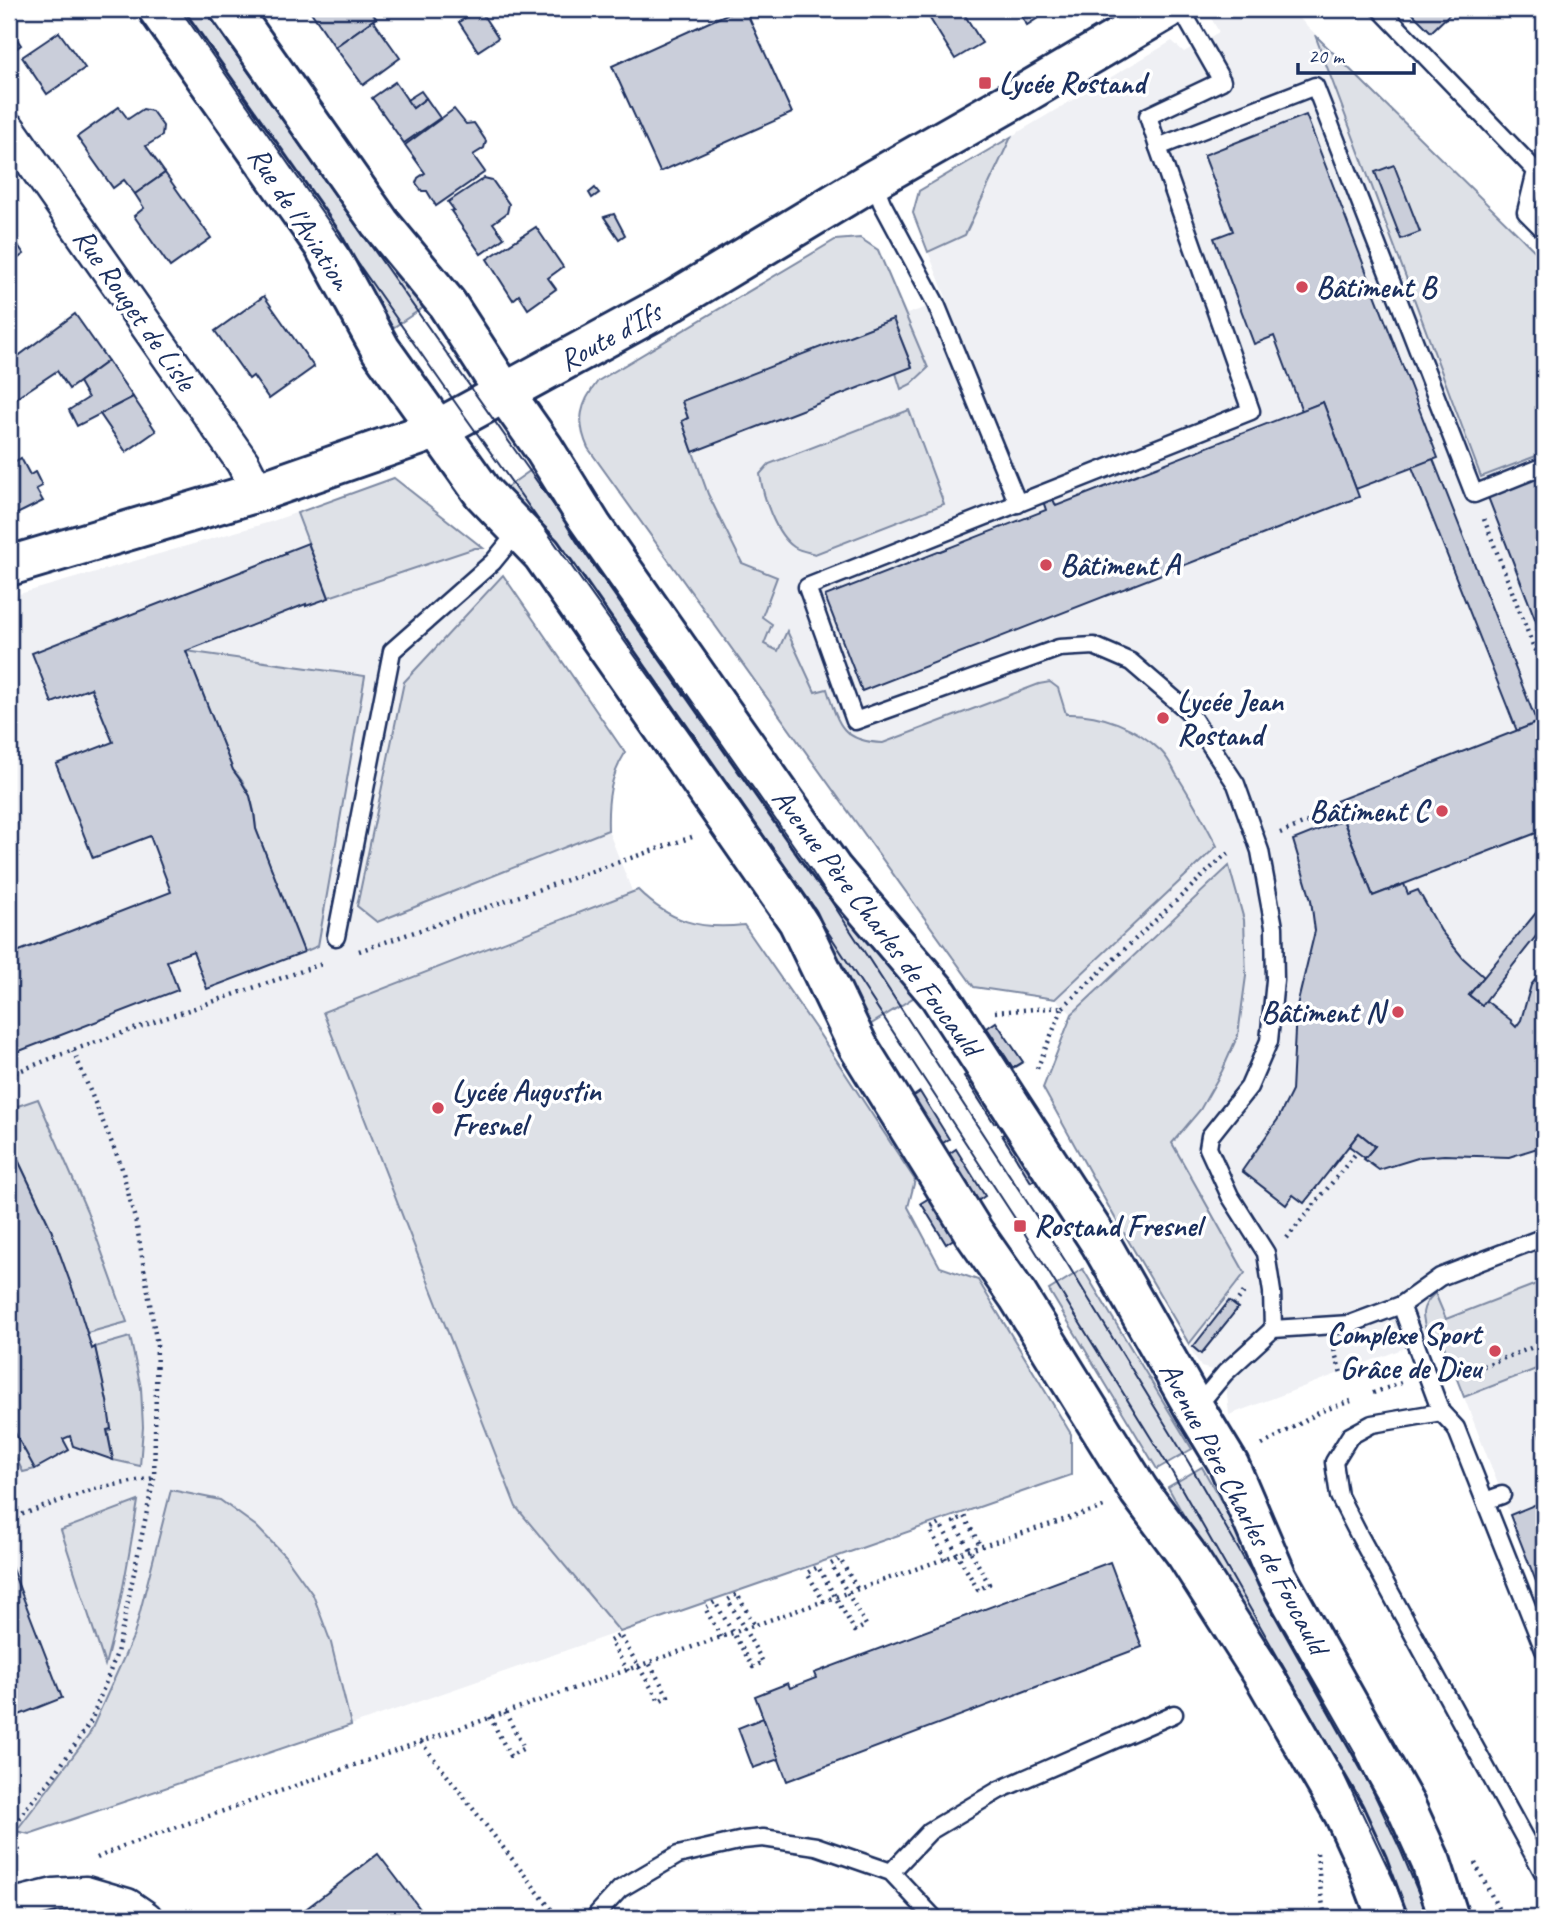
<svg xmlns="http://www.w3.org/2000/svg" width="1553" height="1927" viewBox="0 0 1553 1927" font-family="Caveat,sans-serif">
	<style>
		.built { fill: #eff0f4 }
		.green { fill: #dee1e7; stroke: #7c88a2; stroke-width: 2 }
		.building { fill: #caceda; stroke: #1b2f5e; stroke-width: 2 }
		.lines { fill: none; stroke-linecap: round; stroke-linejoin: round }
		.service-casing { stroke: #1b2f5e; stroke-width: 21 }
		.minor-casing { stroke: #1b2f5e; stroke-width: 37 }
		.tertiary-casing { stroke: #1b2f5e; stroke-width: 44 }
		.secondary-casing { stroke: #1b2f5e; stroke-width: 44 }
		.path { stroke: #1b2f5e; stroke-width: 4.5; stroke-dasharray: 2 5; stroke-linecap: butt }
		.service { stroke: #fff; stroke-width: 16 }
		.minor { stroke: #fff; stroke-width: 32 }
		.tertiary { stroke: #fff; stroke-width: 38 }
		.secondary { stroke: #fff; stroke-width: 38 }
		.tram { stroke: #1b2f5e; stroke-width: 2 }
		.poi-dot { fill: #d1495b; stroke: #fff; stroke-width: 2.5 }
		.labels { text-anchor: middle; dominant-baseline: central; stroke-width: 7; stroke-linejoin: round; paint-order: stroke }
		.poi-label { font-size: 30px; font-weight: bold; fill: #1b2f5e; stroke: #fff; text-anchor: start }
		.street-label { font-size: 30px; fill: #1b2f5e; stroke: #fff }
	</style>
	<rect width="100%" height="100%" fill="#fff"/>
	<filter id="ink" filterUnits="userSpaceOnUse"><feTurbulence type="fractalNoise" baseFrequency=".0143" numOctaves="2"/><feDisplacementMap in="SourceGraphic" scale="14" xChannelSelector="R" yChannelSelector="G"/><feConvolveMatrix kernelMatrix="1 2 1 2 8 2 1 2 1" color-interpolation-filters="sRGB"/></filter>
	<g filter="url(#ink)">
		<g class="built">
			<polygon points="1227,9 1287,9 1301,20 1544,260 1544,1295 1229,1415 1225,1373 1201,1367 1115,1218 1043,1088 1072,1014 1055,999 974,987 588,448 581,434 581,409 586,396 598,381 835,240 860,238 878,250 907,314 947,300 913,213 919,191 1172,41 1184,52 1219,32 1211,18"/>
			<polygon points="394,478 483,548 625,753 615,771 610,788 608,805 608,830 632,891 638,890 659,908 673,916 696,925 723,927 744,925 820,1035 915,1180 908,1207 940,1267 978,1280 1071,1434 1071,1475 351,1725 29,1834 16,1831 9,1826 9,597 270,522"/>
			<polygon points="1544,1366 1544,1602 1464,1397"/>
		</g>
		<g class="green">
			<polygon points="169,9 216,9 433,301 385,333"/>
			<polygon points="1315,35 1544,260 1544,453 1481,477"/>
			<polygon points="1011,137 965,235 928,252 913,213 919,191"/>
			<path d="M860 238 878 250 928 368 911 384 901 389 896 373 912 366 893 319 682 402 688 418 682 421 708 494 742 563 777 577 762 617 772 624 764 644 778 651 787 631 815 692 827 689C838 724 842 742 883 743L1039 684 1050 682 1058 688 1066 714C1101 713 1136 727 1161 751 1167 757 1172 766 1176 774 1191 797 1204 821 1217 846L1055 999 974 987 588 448C576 421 580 404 598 381L835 240Z"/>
			<path d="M909 410 944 504 815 554C808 552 800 551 794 547 775 534 763 497 760 474L769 464Z"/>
			<polygon points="544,461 927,989 862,1030 497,494"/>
			<polygon points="394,478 483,548 475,548 329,597 297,513"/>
			<path d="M503 575 625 753C610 777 607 801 608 830L377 922 357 906 404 682Z"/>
			<path d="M186 651 365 676 318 946 304 952 256 829C255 807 249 786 233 770Z"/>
			<polygon points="1229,866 1244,920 1246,976 1238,1035 1222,1071 1200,1110 1172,1143 1245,1273 1189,1344 1115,1218 1043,1088 1072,1014"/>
			<path d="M638 890C670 922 700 930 744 925L820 1035 915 1180 908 1207 940 1267 978 1280 1071 1434V1475L620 1632 516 1507 323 1012Z"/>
			<polygon points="38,1099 87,1211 127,1322 87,1333 50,1227 9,1141 9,1109"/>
			<polygon points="1083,1269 1192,1449 1157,1469 1049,1290"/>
			<path d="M1544 1281V1366L1464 1397 1440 1336 1429 1340C1423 1318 1417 1310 1435 1293L1446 1319Z"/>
			<polygon points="130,1337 141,1388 143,1427 140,1466 113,1460 108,1432 111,1429 95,1347"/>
			<polygon points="9,1422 35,1469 23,1472 9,1445"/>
			<polygon points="1202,1467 1383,1789 1440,1918 1397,1918 1361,1835 1168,1487"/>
			<polygon points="171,1490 220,1500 256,1526 285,1556 313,1595 331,1643 351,1725 29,1834 16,1831 89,1735 134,1635"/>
			<path d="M138 1501C129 1556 120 1611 105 1665L61 1530Z"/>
		</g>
		<g class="building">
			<polygon points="309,9 369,9 376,18 335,47"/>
			<polygon points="479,9 498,38 478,51 459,22"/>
			<polygon points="738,9 745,9 792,113 660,172 612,66"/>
			<polygon points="924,9 961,9 982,43 955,59"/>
			<polygon points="1017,9 1052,9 1027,25"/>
			<polygon points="1408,9 1455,9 1431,32"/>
			<polygon points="373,20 400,58 363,85 335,47"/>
			<polygon points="11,31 21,45 9,54 9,32"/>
			<polygon points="59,32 85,68 47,94 22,57"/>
			<polygon points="395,82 413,108 426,98 440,118 404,143 372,98"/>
			<polygon points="421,91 426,98 413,108 407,100"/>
			<polygon points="119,107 128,119 143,109 152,111 163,126 162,136 146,146 165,173 135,194 124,180 113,188 77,137"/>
			<polygon points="454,109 466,124 474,123 486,141 484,148 473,155 485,172 436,206 427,191 422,191 416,183 418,178 425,173 405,145"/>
			<polygon points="1306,115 1438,458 1356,489 1323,402 1302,411 1274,336 1254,344 1214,238 1233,231 1204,155"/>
			<polygon points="1394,165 1420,232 1401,239 1375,172"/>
			<polygon points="165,173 211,238 170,267 134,216 144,208 135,194"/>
			<polygon points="484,178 492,180 509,204 507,213 493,223 504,238 481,254 451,211 454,210 448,202"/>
			<polygon points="595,188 599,193 592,198 589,193"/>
			<polygon points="614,214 625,235 619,239 604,217"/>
			<polygon points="536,227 563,267 548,278 556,289 528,309 519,295 513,300 487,259"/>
			<polygon points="9,232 24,254 9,265"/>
			<polygon points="264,296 314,367 269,399 253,376 249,379 215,331"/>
			<polygon points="75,314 108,361 69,389 57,371 12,401 9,397 9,363"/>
			<polygon points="893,319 912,367 693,452 682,421 688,418 682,401"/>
			<polygon points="108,361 133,397 77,426 69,410 88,398 79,382"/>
			<polygon points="133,397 156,431 126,452 100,414"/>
			<polygon points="1323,402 1359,497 862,691 825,596 1046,510 1043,501 1052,497 1056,506"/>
			<polygon points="21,458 30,475 35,472 42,486 36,489 43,501 9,518 9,465"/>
			<polygon points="1433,459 1537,723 1517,731 1412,467"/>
			<polygon points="1544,475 1544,642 1488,497"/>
			<polygon points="308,543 329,598 306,606 306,604 186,651 233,770 241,781 250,796 254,813 256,829 304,952 207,989 193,951 167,961 178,990 9,1055 9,955 171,892 150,836 93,858 56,764 113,742 91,688 52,703 32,653 286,554 285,552"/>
			<polygon points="1544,720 1544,830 1373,896 1336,801"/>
			<polygon points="1343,820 1373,896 1404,884 1408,894 1418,890 1441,931 1463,958 1484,977 1469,995 1482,1005 1485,1000 1512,1021 1511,1022 1516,1027 1521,1020 1531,985 1544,969 1544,1146 1509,1157 1444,1155 1421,1157 1379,1170 1364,1159 1375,1146 1359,1133 1304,1203 1293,1195 1286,1205 1242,1171 1278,1119 1292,1091 1296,1010 1315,931 1311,900 1293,840"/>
			<polygon points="1544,903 1544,926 1482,1005 1469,995"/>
			<polygon points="996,1022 1023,1062 1013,1068 987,1028"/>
			<polygon points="974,1070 1003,1118 994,1123 964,1076"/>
			<polygon points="920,1092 949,1139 940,1145 911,1098"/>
			<polygon points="1011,1129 1040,1176 1031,1182 1002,1135"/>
			<polygon points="1359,1133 1375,1146 1365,1158 1349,1146"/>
			<polygon points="9,1141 50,1227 77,1301 92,1349 95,1347 107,1401 111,1429 107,1430 113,1460 73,1446 70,1436 63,1439 69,1450 35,1469 9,1422"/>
			<polygon points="956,1149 985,1196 976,1202 947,1155"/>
			<polygon points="931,1197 955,1238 946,1244 921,1203"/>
			<polygon points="1229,1301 1238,1308 1201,1354 1193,1347"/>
			<polygon points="1544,1427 1544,1446 1538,1430"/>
			<polygon points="1544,1501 1544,1602 1510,1515"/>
			<polygon points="9,1561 62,1698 9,1719"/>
			<polygon points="1110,1562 1142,1647 787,1781 755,1696 788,1683 790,1688 816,1678 814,1673"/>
			<polygon points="763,1718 779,1759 753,1768 738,1728"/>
			<polygon points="378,1854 427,1918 294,1918"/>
		</g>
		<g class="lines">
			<g class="service-casing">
				<g id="service">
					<polyline points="1380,9 1536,171 1526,212 1544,230"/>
					<polyline points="1158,147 1148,116 1222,81 1181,9"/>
					<polyline points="873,180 882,203 936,304 1018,504"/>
					<polyline points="336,937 392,651 493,562 519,530"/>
					<polyline points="1401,1305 1441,1412 1456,1428 1544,1650"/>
					<polyline points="1273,1329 1272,1292 1266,1253 1230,1196 1208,1148 1210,1136 1249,1087 1269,1041 1275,980 1274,927 1260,851 1236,784 1188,711 1131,662 1094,646 1059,648 855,721 807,587 1251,411 1158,147 1315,86 1474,494 1544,466"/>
					<polyline points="1195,1409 1225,1373 1273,1329 1350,1324 1401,1305 1440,1277 1544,1237"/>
					<polyline points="1441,1412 1372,1424 1350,1436 1334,1462 1339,1496 1359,1535 1544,1874"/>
					<polyline points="1485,1501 1502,1495"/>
					<polyline points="891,1872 930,1831 999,1790 1174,1714"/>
					<polyline points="595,1918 598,1913 620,1889 678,1855 743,1840 763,1838 816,1846 891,1872 934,1918"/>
				</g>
			</g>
			<g class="minor-casing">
				<g id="minor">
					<polyline points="9,129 243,463 258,492"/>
					<polyline points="9,1906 54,1895 86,1893 127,1905 146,1918"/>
				</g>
			</g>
			<g class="tertiary-casing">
				<polyline id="tertiary" points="9,566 258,492 438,429"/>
			</g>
			<g class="secondary-casing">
				<g id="secondary">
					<polyline points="158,9 323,244 381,350 483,493 542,554 798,921 858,1046 974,1233 1018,1296 1139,1491 1186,1554 1267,1681 1344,1814 1367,1864 1387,1918"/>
					<polyline points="230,9 380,223 447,304 504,392 544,449 593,528 832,869 939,995 1101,1244 1195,1409 1229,1465 1277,1577 1406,1807 1431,1862 1449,1918"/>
					<polyline points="438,429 671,302 873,180 1015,99 1168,9"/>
				</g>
			</g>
			<g class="path">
				<polyline points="1484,519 1544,674"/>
				<polyline points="1280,833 1328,814"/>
				<polyline points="359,951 692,837"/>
				<polyline points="1063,1007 1224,856 1233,852"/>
				<polyline points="995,1012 1063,1007 1036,1071"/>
				<polyline points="9,1075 73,1050 325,963"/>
				<polyline points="1287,1238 1357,1152"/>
				<polyline points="1234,1305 1244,1292"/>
				<polyline points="1334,1350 1341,1373"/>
				<polyline points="1457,1376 1544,1343"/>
				<polyline points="1373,1393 1401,1383"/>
				<polyline points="1262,1445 1322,1411 1351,1401"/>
				<polyline points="9,1519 97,1488 154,1478"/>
				<polyline points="946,1559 930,1530 940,1524 978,1590 989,1584 954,1522 964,1516 981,1547"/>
				<polyline points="824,1602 807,1573 818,1567 855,1631 866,1625 831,1564 840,1559 858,1590"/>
				<polyline points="721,1637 705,1608 715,1602 753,1667 763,1662 728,1600 737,1594 755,1626"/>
				<polyline points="628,1671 610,1641 620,1635 659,1701 668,1696 649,1663"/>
				<polyline points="490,1717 510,1756 524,1748 505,1712"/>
				<polyline points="421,1742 558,1918"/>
				<polyline points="19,1851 13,1829 26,1808 53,1777 91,1721 117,1653 154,1478 157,1345 137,1227 121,1165 73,1050"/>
				<polyline points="1317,1853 1321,1894 1325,1918"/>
				<polyline points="97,1858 123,1846 970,1550 1104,1507"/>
				<polyline points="1475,1863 1503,1918"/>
			</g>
			<use href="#service" class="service"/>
			<use href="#minor" class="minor"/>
			<use href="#tertiary" class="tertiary"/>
			<use href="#secondary" class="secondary"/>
			<g class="tram">
				<polyline points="180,9 464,415 792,877 1020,1226 1172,1472 1339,1764 1397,1887 1409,1918"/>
				<polyline points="204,9 811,870 1068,1265 1189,1463 1353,1749 1401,1851 1429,1918"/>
			</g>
		</g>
	</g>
	<g class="poi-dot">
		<rect x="978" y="76" width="14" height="14" rx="3.5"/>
		<circle cx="1302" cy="287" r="7"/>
		<circle cx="1046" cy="565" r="7"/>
		<circle cx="1163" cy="718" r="7"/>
		<circle cx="1442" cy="811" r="7"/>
		<circle cx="1398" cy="1012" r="7"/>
		<circle cx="438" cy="1108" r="7"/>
		<rect x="1013" y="1219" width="14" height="14" rx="3.5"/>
		<circle cx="1495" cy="1351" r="7"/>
	</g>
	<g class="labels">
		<g class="poi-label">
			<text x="999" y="83">Lycée Rostand</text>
			<text x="1316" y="287">Bâtiment B</text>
			<text x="1060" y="565">Bâtiment A</text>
			<text x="1177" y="701">Lycée Jean<tspan x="1177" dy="34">Rostand</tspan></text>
			<text x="1428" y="811" text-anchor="end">Bâtiment C</text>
			<text x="1384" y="1012" text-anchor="end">Bâtiment N</text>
			<text x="452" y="1091">Lycée Augustin<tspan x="452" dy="34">Fresnel</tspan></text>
			<text x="1034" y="1226">Rostand Fresnel</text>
			<text x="1481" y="1334" text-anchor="end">Complexe Sport<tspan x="1481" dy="34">Grâce de Dieu</tspan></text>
		</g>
		<g class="street-label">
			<text transform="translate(300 218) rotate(57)">Rue de l'Aviation</text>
			<text transform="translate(135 309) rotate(55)">Rue Rouget de Lisle</text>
			<text transform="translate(610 336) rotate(-29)">Route d'Ifs</text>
			<text transform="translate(877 922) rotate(53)">Avenue Père Charles de Foucauld</text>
			<text transform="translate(1244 1508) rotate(62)">Avenue Père Charles de Foucauld</text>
		</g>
	</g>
	<rect width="1553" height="1927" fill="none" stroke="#fff" stroke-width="35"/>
	<rect x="18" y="18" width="1518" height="1892" fill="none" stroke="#1b2f5e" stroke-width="2.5" filter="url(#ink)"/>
	<path d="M1298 63v10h116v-10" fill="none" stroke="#1b2f5e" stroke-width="3.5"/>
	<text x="1308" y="63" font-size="21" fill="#1b2f5e" stroke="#ffffff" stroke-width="5" paint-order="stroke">20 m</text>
</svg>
